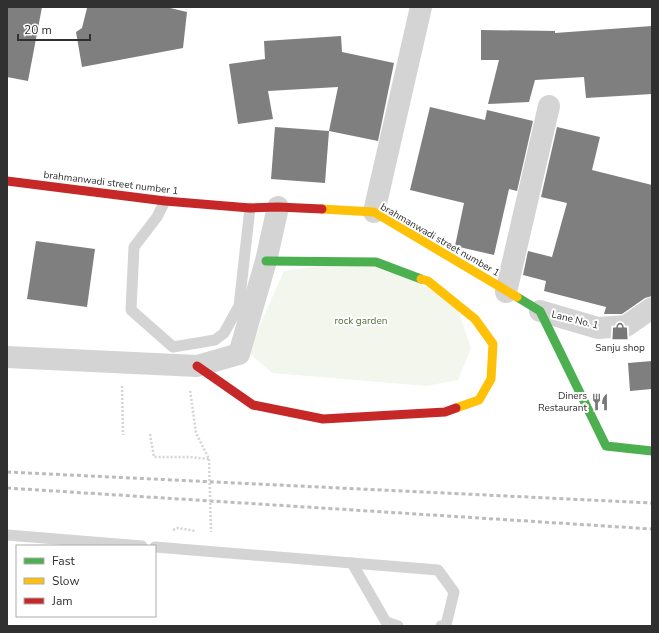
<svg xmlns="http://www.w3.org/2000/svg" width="659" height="633" viewBox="0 0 659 633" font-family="'Nunito Sans',sans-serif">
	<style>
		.green { fill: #f2f6ed }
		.building { fill: #7f7f7f }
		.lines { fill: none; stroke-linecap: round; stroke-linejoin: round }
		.path { stroke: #d4d4d4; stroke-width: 2.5; stroke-dasharray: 2 2; stroke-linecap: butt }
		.lane { stroke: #d4d4d4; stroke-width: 11 }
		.street { stroke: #d4d4d4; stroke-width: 22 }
		.fast { stroke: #4caf50; stroke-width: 9 }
		.slow { stroke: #ffc107; stroke-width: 9 }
		.jam { stroke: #c62828; stroke-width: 9 }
		.rail { stroke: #bcbcbc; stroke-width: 3; stroke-dasharray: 4 3; stroke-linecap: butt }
		.path-bridge { stroke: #d4d4d4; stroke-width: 2.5; stroke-dasharray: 2 2; stroke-linecap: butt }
		.labels { text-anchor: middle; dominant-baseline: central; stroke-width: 4; stroke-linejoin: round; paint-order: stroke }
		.street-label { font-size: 10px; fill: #303030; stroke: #fff }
		.park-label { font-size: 10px; fill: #55703a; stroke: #fff }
		.poi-label { font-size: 10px; fill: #303030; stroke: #fff }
	</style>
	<rect width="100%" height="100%" fill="#fff"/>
	<polygon class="green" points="374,258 456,304 471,348 458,380 426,386 272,373 248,352 284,271"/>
	<g class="building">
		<polygon points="7,7 42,7 28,81 7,77"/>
		<polygon points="95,7 166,7 187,12 183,48 82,67 76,32 82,28 87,8"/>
		<polygon points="652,26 652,94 586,98 584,77 535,80 529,102 488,104 499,60 481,60 481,30 555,31 555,33"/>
		<polygon points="341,36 342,52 394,63 378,141 329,131 338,87 268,91 273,119 238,124 229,64 265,59 264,41"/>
		<polygon points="430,107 485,120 487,110 533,121 517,191 509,189 494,255 455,246 464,203 410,190"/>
		<polygon points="275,127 329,131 325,183 271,179"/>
		<polygon points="557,127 600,137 592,170 652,185 652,296 645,298 622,314 604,314 606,307 544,291 546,281 523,275 528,251 552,257 567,203 541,197"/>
		<polygon points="36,241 95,249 87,307 27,299"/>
		<polygon points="652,361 652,389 630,391 628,363"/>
	</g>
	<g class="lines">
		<g class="path">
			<polyline points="122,386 123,435"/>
			<polyline points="150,434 154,457 189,457 209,459 196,433 190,390"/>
			<polyline points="173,530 178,528 196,531"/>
		</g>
		<g class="lane">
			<polyline points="165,201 157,217 134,247 131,310 173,347 215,340 224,333 239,306 250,208"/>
			<polyline points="7,535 142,546"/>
			<polyline points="155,547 438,570 454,592 446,625 441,626"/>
			<polyline points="352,563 386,622 398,626"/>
		</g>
		<g class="street">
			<polyline points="374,212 421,7"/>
			<polyline points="506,292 549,106"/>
			<polyline points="540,311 598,328 626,326 652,308"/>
			<polyline points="7,357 197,366 239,354 266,261 278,207"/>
		</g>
		<g class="fast">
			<polyline points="266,261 376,262 421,279"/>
			<polyline points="517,297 540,311 606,446 652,451"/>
		</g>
		<g class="slow">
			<polyline points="322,209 374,212 517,297"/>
			<polyline points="421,279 428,281 475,319 493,344 491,379 479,400 456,408"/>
		</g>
		<g class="jam">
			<polyline points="7,181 165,201 250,208 278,207 322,209"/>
			<polyline points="197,366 253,405 323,419 445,412 456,408"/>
		</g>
		<g class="rail">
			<polyline points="7,472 652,503"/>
			<polyline points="7,488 652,529"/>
		</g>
		<polyline class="path-bridge" points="209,459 211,532"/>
	</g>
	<defs>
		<g id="shop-bare" transform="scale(1.38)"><path d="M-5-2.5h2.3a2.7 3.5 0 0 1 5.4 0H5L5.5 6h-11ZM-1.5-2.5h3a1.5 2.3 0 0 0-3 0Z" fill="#787878" stroke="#fff" stroke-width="2.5" paint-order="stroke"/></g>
		<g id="restaurant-bare" transform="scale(1.38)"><path d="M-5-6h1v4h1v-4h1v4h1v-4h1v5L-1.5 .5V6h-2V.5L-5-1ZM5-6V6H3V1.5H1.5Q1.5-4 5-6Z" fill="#787878" stroke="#fff" stroke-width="2.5" paint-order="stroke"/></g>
	</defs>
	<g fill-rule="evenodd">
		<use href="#shop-bare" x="620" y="331"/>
		<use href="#restaurant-bare" x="600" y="402"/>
	</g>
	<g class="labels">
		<g class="street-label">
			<text transform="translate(111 183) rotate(7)">brahmanwadi street number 1</text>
			<text transform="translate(440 240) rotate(30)">brahmanwadi street number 1</text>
			<text transform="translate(575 320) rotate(14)">Lane No. 1</text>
		</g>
		<g class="park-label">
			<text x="361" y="321">rock garden</text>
		</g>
		<g class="poi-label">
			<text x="620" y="348">Sanju shop</text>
			<text x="587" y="396" text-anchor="end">Diners<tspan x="587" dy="12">Restaurant</tspan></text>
		</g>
	</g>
	<rect width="659" height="633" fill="none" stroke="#303030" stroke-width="16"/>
	<rect x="16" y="545" width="140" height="72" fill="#ffffff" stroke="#acacac"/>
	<rect x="24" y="558" width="20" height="6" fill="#4caf50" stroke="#acacac"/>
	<text x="52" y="565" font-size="12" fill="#303030">Fast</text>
	<rect x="24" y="578" width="20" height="6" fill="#ffc107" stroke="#acacac"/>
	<text x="52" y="585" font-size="12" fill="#303030">Slow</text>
	<rect x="24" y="598" width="20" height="6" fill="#c62828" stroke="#acacac"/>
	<text x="52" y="605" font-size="12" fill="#303030">Jam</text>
	<path d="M18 34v6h72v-6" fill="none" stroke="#303030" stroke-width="2"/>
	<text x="24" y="34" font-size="12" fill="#303030" stroke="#ffffff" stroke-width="3" paint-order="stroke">20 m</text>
</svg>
